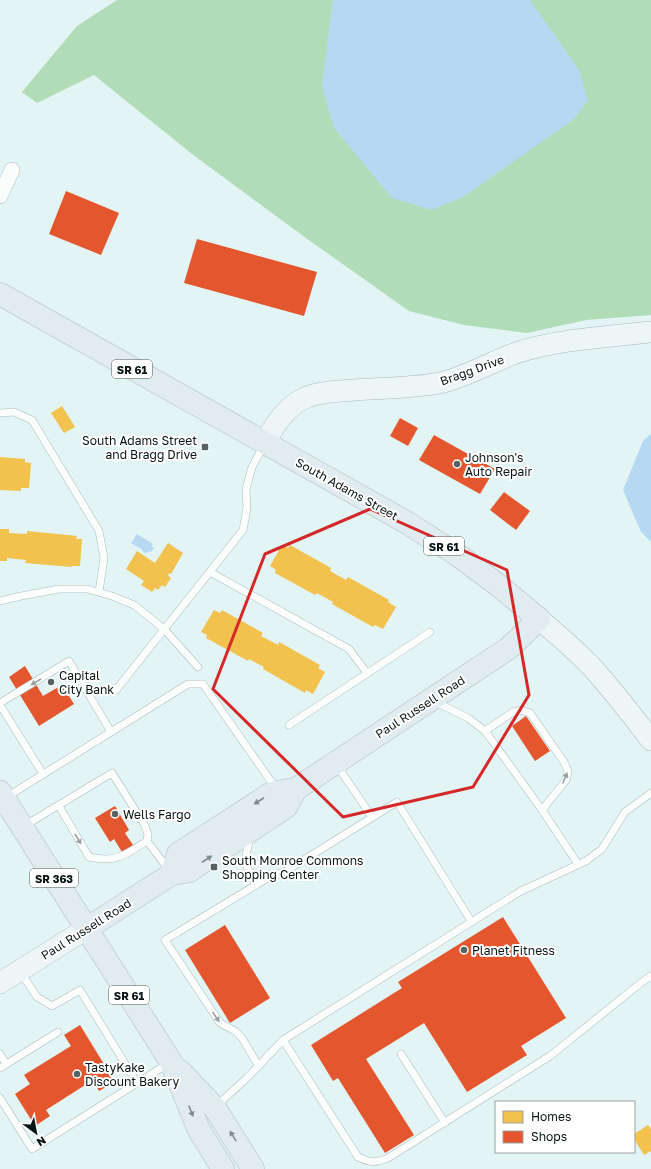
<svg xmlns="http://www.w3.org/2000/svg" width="651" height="1169" viewBox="0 0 651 1169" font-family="'Golos Text',sans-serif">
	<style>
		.forest { fill: #b0dcb8 }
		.water { fill: #b7d8f3 }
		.homes { fill: #f2c14e }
		.shops { fill: #e4572e }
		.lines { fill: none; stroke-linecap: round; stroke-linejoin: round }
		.lane-casing { stroke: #acbaba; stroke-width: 8 }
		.street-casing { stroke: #acbaba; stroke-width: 16 }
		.secondary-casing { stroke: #acbaba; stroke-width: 22 }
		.primary-casing { stroke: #c8d1d1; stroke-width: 24 }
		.lane { stroke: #fbfdfd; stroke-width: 7 }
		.street { stroke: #fbfdfd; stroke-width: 15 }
		.secondary { stroke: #eef5f6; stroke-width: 21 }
		.primary { stroke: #e0ecf0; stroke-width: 22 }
		.oneway { fill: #9aa0a0 }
		.oneway2 { fill: #7f8b8d }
		.marked { fill: none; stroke: #d62828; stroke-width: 3; stroke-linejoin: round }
		.poi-dot { fill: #556363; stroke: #fff; stroke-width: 1.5 }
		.labels { text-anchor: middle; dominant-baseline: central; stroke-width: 4; stroke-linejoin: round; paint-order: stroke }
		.shield { fill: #fff; stroke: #535b5b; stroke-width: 1 }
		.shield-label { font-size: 11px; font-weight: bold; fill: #091515 }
		.street-label { font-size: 12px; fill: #091515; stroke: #fff }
		.poi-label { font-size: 12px; fill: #091515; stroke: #fff; text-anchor: start }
	</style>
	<rect width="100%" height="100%" fill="#e2f4f4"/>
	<polygon class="forest" points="117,0 651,0 651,315 586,320 527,333 464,325 409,311 306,238 192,154 94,75 37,103 22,92 77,26"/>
	<g class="water">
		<polygon points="333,0 530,0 579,70 588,100 574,119 463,197 432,210 392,198 334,128 322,86"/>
		<polygon points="651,434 651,542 641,532 623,490 643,441"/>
		<polygon points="137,534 153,544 151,546 154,548 151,552 149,551 147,553 146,552 145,553 142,551 143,550 131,543"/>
	</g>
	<g class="homes">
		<polygon points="62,406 75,427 64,433 51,413"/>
		<polygon points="0,457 25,459 25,462 31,463 29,488 21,488 21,491 0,490"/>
		<polygon points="0,529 9,529 9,533 27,534 27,531 77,536 76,539 82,539 80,566 72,566 72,567 25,563 26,560 7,558 7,561 0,561"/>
		<polygon points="168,543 183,553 171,574 169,573 168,576 171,578 165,587 162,585 158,590 155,588 152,592 141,585 144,581 126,569 137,551 155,563"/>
		<polygon points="282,545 288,548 290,545 331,568 330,571 346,580 348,577 389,600 388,602 396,607 383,629 375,625 373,627 332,604 333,602 317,593 315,595 275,573 276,570 270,566"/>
		<polygon points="214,610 220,613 222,610 263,633 261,636 278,645 279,642 320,665 318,668 325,672 313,694 306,690 305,693 263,669 264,667 249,659 248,661 206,638 207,635 201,632"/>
		<polygon points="648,1125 651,1129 651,1151 644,1155 634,1139 634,1134"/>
	</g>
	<g class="shops">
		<polygon points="66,191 119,213 101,255 49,234"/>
		<polygon points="197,239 317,272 304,316 184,283"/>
		<polygon points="400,418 418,428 408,446 390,436"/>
		<polygon points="434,435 495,469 480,494 419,460"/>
		<polygon points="504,492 530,511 516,530 490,510"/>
		<polygon points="25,666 43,696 62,685 74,704 39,726 9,677"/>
		<polygon points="526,716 550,751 535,761 512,726"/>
		<polygon points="115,806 129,830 125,833 133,845 122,852 114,839 110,842 95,818"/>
		<polygon points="503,917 566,1018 521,1046 527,1055 467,1092 424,1023 366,1059 414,1135 385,1153 338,1078 333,1081 311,1045 402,988 398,982"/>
		<polygon points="225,925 270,998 230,1023 185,950"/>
		<polygon points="80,1025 115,1082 99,1091 93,1080 46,1110 50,1116 35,1126 15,1094 30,1084 24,1075 71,1046 64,1035"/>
	</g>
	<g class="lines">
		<g class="lane-casing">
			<g id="lane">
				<polyline points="0,413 14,412 32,420 99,531 104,558 99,592"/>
				<polyline points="210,572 349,649 367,673"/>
				<polyline points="0,601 21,596 59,589 87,589 112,596 134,605 164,629 198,667"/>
				<polyline points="116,690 243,530 247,508 246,489 252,467 264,445"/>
				<polyline points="434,701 468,718 485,731 542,810 578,864"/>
				<polyline points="0,703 69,661 111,732"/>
				<polyline points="0,705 43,774"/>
				<polyline points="289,725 430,632"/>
				<polyline points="485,731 513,712 522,710 530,713 564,762 568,771 566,780 542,810"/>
				<polyline points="336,764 372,817"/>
				<polyline points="5,798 188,684 203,684 277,790"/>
				<path d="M24 826 112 773 144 824 148 834 147 841C125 855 116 863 89 857L59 806"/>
				<polyline points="250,837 246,855 247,867 256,885"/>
				<polyline points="147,841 169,870"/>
				<polyline points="21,973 37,997 52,1006 80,990 137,1083"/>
				<path d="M283 1040 358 1157C371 1163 375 1163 388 1158L550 1056 642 982 651 976"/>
				<polyline points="0,1054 6,1064"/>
				<polyline points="401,1054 445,1123"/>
				<polyline points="258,1065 242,1038 235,1031 220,1023 165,940 266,879 286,871 397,802 471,921"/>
				<polyline points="0,1068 58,1032"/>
				<polyline points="0,1098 32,1149 169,1063"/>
				<polyline points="216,1106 247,1078 283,1040 521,891 586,861 602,849 625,812 651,793"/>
			</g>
		</g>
		<g class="street-casing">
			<polyline id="street" points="0,196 12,170"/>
		</g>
		<g class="secondary-casing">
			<g id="secondary">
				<path d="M265 443C275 424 286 406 307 397 322 391 339 391 355 390 383 388 412 388 439 383 467 377 492 361 519 352 561 339 607 337 651 332"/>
				<path d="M539 619C557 634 574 649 590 665 612 689 631 714 651 740"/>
				<polyline points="0,983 86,929"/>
			</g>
		</g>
		<g class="primary-casing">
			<g id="primary">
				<polyline points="0,294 406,522 459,556 498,585 539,619 509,648 296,789 272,793 178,854 172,874"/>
				<polyline points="0,792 171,1062 199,1130 223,1169"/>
				<polyline points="86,929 172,874 189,871 286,807 296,789"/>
				<polyline points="180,1071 215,1108 253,1169"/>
			</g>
		</g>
		<use href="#lane" class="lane"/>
		<use href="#street" class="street"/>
		<use href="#secondary" class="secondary"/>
		<use href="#primary" class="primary"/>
	</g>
	<defs><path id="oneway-solid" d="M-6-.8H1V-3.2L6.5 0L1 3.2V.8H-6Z"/></defs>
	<g class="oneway">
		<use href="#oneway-solid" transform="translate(36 682) rotate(149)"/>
		<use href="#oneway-solid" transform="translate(565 778) rotate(-67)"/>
		<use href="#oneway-solid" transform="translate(78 839) rotate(59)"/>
		<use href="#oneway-solid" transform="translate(216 1017) rotate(56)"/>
	</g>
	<g class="oneway2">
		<use href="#oneway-solid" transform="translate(259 801) rotate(147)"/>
		<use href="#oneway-solid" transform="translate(207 859) rotate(-33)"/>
		<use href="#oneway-solid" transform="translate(191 1111) rotate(68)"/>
		<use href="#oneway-solid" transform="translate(233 1136) rotate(-122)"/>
	</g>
	<path class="marked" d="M370 509 507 570 529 695 473 787 343 817 213 689 265 554Z"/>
	<g class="poi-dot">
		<rect x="201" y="443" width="8" height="8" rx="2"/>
		<circle cx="457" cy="464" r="4"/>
		<circle cx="51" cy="682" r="4"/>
		<circle cx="115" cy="814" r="4"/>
		<rect x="210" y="863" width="8" height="8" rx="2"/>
		<circle cx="464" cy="950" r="4"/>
		<circle cx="77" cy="1074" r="4"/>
	</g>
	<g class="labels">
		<g class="shield">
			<rect x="112" y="360" width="40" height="18" rx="3"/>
			<rect x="424" y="537" width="40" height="18" rx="3"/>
			<rect x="30" y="869" width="48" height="18" rx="3"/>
			<rect x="109" y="986" width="40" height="18" rx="3"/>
		</g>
		<g class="shield-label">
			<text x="132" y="369">SR 61</text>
			<text x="444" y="546">SR 61</text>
			<text x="54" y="878">SR 363</text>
			<text x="129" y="995">SR 61</text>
		</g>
		<g class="street-label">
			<text transform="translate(472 370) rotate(-20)">Bragg Drive</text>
			<text transform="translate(347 489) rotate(29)">South Adams Street</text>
			<text transform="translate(420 707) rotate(-33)">Paul Russell Road</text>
			<text transform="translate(86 929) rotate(-32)">Paul Russell Road</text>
		</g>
		<g class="poi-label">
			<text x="197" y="440" text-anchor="end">South Adams Street<tspan x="197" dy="14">and Bragg Drive</tspan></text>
			<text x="465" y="457">Johnson's<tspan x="465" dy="14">Auto Repair</tspan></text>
			<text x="59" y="675">Capital<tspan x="59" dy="14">City Bank</tspan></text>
			<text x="123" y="814">Wells Fargo</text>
			<text x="222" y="860">South Monroe Commons<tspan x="222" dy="14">Shopping Center</tspan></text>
			<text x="472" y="950">Planet Fitness</text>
			<text x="85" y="1067">TastyKake<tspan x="85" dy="14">Discount Bakery</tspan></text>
		</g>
	</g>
	<rect x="495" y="1101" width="140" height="52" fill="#ffffff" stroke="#9da1a1"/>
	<rect x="503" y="1111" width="20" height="12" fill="#f2c14e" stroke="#9da1a1"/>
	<text x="531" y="1121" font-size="12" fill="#091515">Homes</text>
	<rect x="503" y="1131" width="20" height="12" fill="#e4572e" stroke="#9da1a1"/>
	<text x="531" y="1141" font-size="12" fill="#091515">Shops</text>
	<g transform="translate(36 1133) rotate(148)" stroke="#ffffff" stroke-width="3" paint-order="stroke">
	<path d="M0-3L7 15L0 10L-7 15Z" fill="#091515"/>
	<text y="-6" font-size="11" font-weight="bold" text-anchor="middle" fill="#091515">N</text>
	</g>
</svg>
